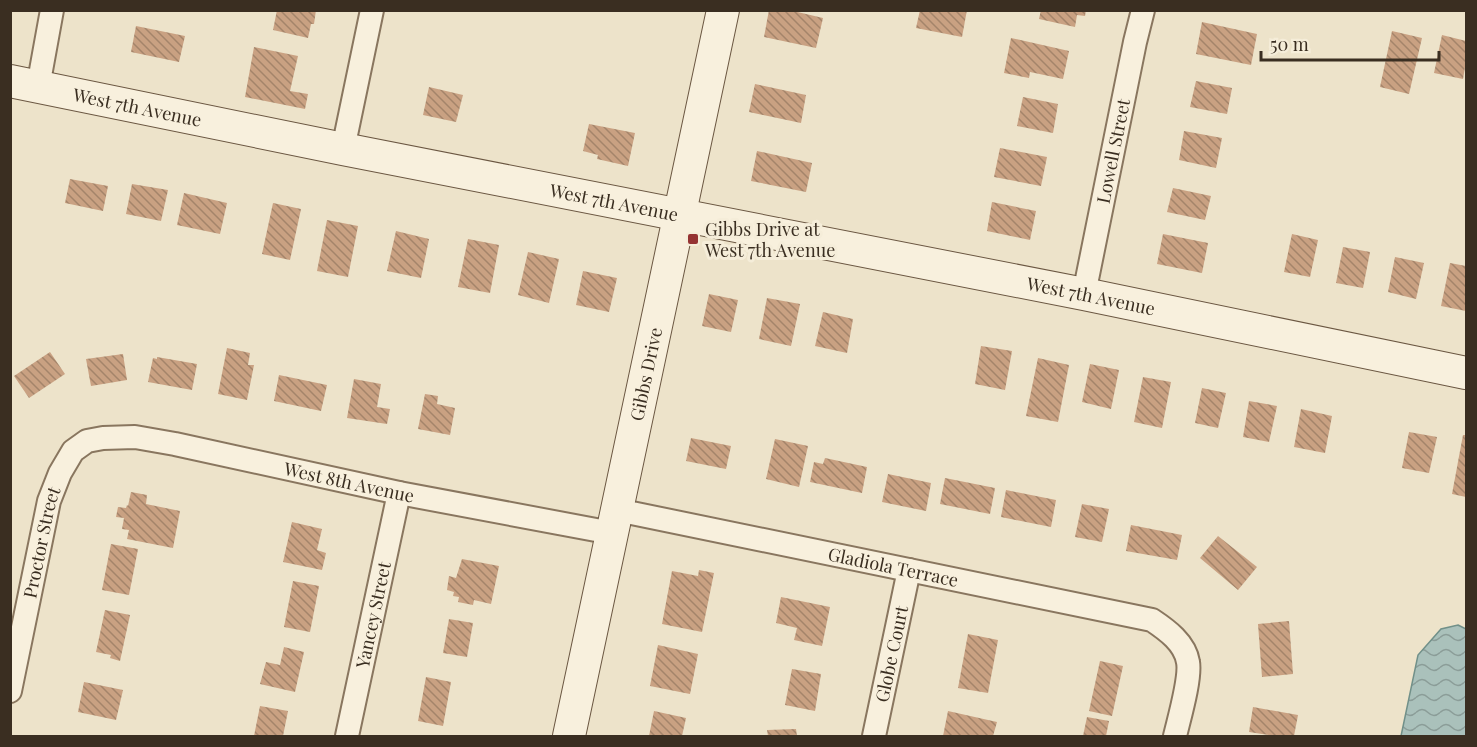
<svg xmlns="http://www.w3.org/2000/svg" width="1477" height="747" viewBox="0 0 1477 747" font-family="'Playfair Display',serif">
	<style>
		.water { fill: url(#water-waves); stroke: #719089; stroke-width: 1.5 }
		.building { fill: url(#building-back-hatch) }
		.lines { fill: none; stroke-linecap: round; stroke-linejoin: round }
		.street-casing { stroke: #89765f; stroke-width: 26 }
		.secondary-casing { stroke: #6b5742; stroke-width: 34 }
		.street { stroke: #f8f0dd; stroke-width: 22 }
		.secondary { stroke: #f8f0dd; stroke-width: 32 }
		.poi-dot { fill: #953332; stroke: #f5edd9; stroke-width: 2 }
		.labels { text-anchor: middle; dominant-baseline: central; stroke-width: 6; stroke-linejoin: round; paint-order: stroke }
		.street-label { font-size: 18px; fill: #3a2e21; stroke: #f5edd9 }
		.poi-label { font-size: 18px; fill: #3a2e21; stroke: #f5edd9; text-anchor: start }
	</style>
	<defs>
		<pattern id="water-waves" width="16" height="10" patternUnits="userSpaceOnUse" patternTransform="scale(1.5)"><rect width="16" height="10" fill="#aac1bb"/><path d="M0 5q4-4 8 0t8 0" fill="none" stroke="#8b9d98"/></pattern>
		<pattern id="building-back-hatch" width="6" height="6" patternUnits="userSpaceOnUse" patternTransform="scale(1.5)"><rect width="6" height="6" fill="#c9a182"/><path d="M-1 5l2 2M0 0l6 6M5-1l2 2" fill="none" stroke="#a4846a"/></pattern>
	</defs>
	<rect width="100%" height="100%" fill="#ede3ca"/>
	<polygon class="water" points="1458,625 1466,629 1466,736 1401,736 1418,655 1441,629"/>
	<g class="building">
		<polygon points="277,10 316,10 314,24 311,24 308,38 273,30"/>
		<polygon points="769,10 789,10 823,18 816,48 764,37"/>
		<polygon points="920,10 967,10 962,37 916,28"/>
		<polygon points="1041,10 1086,10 1085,16 1077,15 1075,27 1039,19"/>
		<polygon points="1202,22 1257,34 1251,65 1196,54"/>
		<polygon points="136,26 185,36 179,62 131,52"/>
		<polygon points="1392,31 1422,38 1409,94 1380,87"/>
		<polygon points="1442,35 1466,41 1466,62 1463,79 1434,73"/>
		<polygon points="1011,38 1069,51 1063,79 1030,72 1029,78 1004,73"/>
		<polygon points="254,47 298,56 290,91 308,94 305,109 245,97"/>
		<polygon points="1196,81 1232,88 1227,114 1190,107"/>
		<polygon points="755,84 806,95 801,123 749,112"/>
		<polygon points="429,87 463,95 456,122 423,115"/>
		<polygon points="1023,97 1058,104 1053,133 1017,126"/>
		<polygon points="589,124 635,133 628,166 597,159 598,155 583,151"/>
		<polygon points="1184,131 1222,138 1216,168 1179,160"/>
		<polygon points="1000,148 1047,157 1041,186 994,177"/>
		<polygon points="757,151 812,163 806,192 751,181"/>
		<polygon points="70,179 108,186 103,211 65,203"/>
		<polygon points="132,184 168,190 161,221 126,214"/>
		<polygon points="1173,188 1211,196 1205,220 1167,212"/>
		<polygon points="184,193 227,203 220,234 177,225"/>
		<polygon points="992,202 1036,211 1030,240 987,231"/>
		<polygon points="273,203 301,209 290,260 262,254"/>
		<polygon points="327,220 358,226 348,277 317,271"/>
		<polygon points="396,231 429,239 421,278 387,271"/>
		<polygon points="1163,234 1208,243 1202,273 1157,264"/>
		<polygon points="1292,234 1318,240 1310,277 1284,272"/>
		<polygon points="468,239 499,245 490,293 458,287"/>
		<polygon points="1343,247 1370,252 1363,288 1336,283"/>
		<polygon points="528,252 559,259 549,303 518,295"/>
		<polygon points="1395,257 1424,263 1416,299 1388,292"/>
		<polygon points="1450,263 1466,266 1466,311 1441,306"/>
		<polygon points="583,271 617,278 609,312 576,305"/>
		<polygon points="709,294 738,300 731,332 702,326"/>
		<polygon points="767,298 800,304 791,346 759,339"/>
		<polygon points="823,312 853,319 847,353 815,346"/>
		<polygon points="981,346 1012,351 1005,390 975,384"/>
		<polygon points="227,348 250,353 248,365 254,365 247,400 218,394"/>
		<polygon points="50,352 65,374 29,398 14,376"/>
		<polygon points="123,354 127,380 91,386 86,359"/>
		<polygon points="157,357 197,364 192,390 148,382 153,358 157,359"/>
		<polygon points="1038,358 1069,365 1058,422 1026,416"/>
		<polygon points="1090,364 1119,370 1111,409 1082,402"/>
		<polygon points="279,375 327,385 321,411 274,401"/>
		<polygon points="1143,377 1171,382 1162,428 1134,422"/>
		<polygon points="354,379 381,384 377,407 390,409 387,424 347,418"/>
		<polygon points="1202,388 1226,393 1218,428 1195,423"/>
		<polygon points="425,394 438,396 437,404 455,408 450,435 418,429"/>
		<polygon points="1249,401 1277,406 1269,442 1243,437"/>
		<polygon points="1301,409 1332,416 1325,453 1294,447"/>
		<polygon points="1409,432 1437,437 1429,473 1402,468"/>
		<polygon points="1463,435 1466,435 1466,497 1452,494"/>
		<polygon points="691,438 731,446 726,469 686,461"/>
		<polygon points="775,439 808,446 799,487 766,479"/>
		<polygon points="825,458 867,467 862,493 810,482 814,462 823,464"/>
		<polygon points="888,474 931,483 926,511 882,502"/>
		<polygon points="945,478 995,488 990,514 940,504"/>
		<polygon points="1006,490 1056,500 1051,527 1001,517"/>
		<polygon points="131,492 147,495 146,504 180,511 173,548 127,539 129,530 122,529 124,518 116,517 118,507 126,508 127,505 128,506"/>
		<polygon points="1082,504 1109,509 1102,542 1075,537"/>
		<polygon points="292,522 322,529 317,550 326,553 322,570 283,562"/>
		<polygon points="1131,525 1182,535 1177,560 1126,551"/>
		<polygon points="1218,536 1257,567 1238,590 1200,558"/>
		<polygon points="111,544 138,549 129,595 102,590"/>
		<polygon points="462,559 499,566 491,604 474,600 473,605 458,602 459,597 453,596 454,592 447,590 449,576 456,578"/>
		<polygon points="699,570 714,573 702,632 662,624 672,571 698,576"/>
		<polygon points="293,581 319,586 310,632 284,627"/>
		<polygon points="781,597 830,607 822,646 794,640 797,628 776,623"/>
		<polygon points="105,610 130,615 120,661 110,658 111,655 96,652"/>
		<polygon points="449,619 473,623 467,657 443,653"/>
		<polygon points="1289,621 1293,674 1262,677 1258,624"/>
		<polygon points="968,634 998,640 988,693 958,688"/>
		<polygon points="658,645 698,654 690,694 650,686"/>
		<polygon points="284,647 304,652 295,692 260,684 266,662 280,665"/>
		<polygon points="1100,661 1123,666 1112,716 1089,711"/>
		<polygon points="792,669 821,674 815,711 785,705"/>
		<polygon points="426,677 451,682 443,726 418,721"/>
		<polygon points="84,682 123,690 116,720 78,712"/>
		<polygon points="260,706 288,711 283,736 254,736"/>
		<polygon points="1253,707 1298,715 1294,736 1276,736 1249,732"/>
		<polygon points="654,711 686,718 682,736 649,736"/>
		<polygon points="948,711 997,722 993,736 943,736"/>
		<polygon points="1087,717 1109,721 1106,736 1083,736"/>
		<polygon points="796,729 797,736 768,736 767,730"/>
	</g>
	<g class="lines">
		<g class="street-casing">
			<g id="street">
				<polyline points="38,87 52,10"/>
				<polyline points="343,149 372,10"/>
				<path id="s1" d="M1084 294 1135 42 1143 10"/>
				<path id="s2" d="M617 510 1152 620C1167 630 1185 643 1188 662 1191 678 1179 719 1175 736"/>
				<path id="s3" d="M10 691 49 501 60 473 73 451 87 441 103 438 135 437 175 444 399 493 612 533"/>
				<path id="s4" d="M347 736 399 493"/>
				<path id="s5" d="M874 736 909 570"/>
			</g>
		</g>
		<g class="secondary-casing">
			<g id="secondary">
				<path id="s6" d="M10 81 343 149 1084 294 1466 373"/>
				<path id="s7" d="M569 736 723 10"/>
			</g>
		</g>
		<use href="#street" class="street"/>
		<use href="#secondary" class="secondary"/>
	</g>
	<rect class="poi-dot" x="687" y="233" width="12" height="12" rx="3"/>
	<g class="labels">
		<g class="street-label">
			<text stroke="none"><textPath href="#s6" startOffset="130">West 7th Avenue</textPath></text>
			<text stroke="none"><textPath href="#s1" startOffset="146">Lowell Street</textPath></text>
			<text stroke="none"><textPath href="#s6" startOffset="616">West 7th Avenue</textPath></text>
			<text stroke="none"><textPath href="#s6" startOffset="1102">West 7th Avenue</textPath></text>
			<text stroke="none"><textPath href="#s7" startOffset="370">Gibbs Drive</textPath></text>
			<text stroke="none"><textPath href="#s3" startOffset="534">West 8th Avenue</textPath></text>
			<text stroke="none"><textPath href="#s3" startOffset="152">Proctor Street</textPath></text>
			<text stroke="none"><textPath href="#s2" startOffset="282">Gladiola Terrace</textPath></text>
			<text stroke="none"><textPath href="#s4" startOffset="124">Yancey Street</textPath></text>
			<text stroke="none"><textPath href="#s5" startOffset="84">Globe Court</textPath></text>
		</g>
		<g class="poi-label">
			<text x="705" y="229">Gibbs Drive at<tspan x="705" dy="21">West 7th Avenue</tspan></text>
		</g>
	</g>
	<rect width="1477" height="747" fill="none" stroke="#3a2e21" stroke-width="24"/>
	<path d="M1261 51v9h178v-9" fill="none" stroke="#3a2e21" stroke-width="3"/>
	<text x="1270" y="51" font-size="18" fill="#3a2e21" stroke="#f5edd9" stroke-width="4.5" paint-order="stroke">50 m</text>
</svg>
